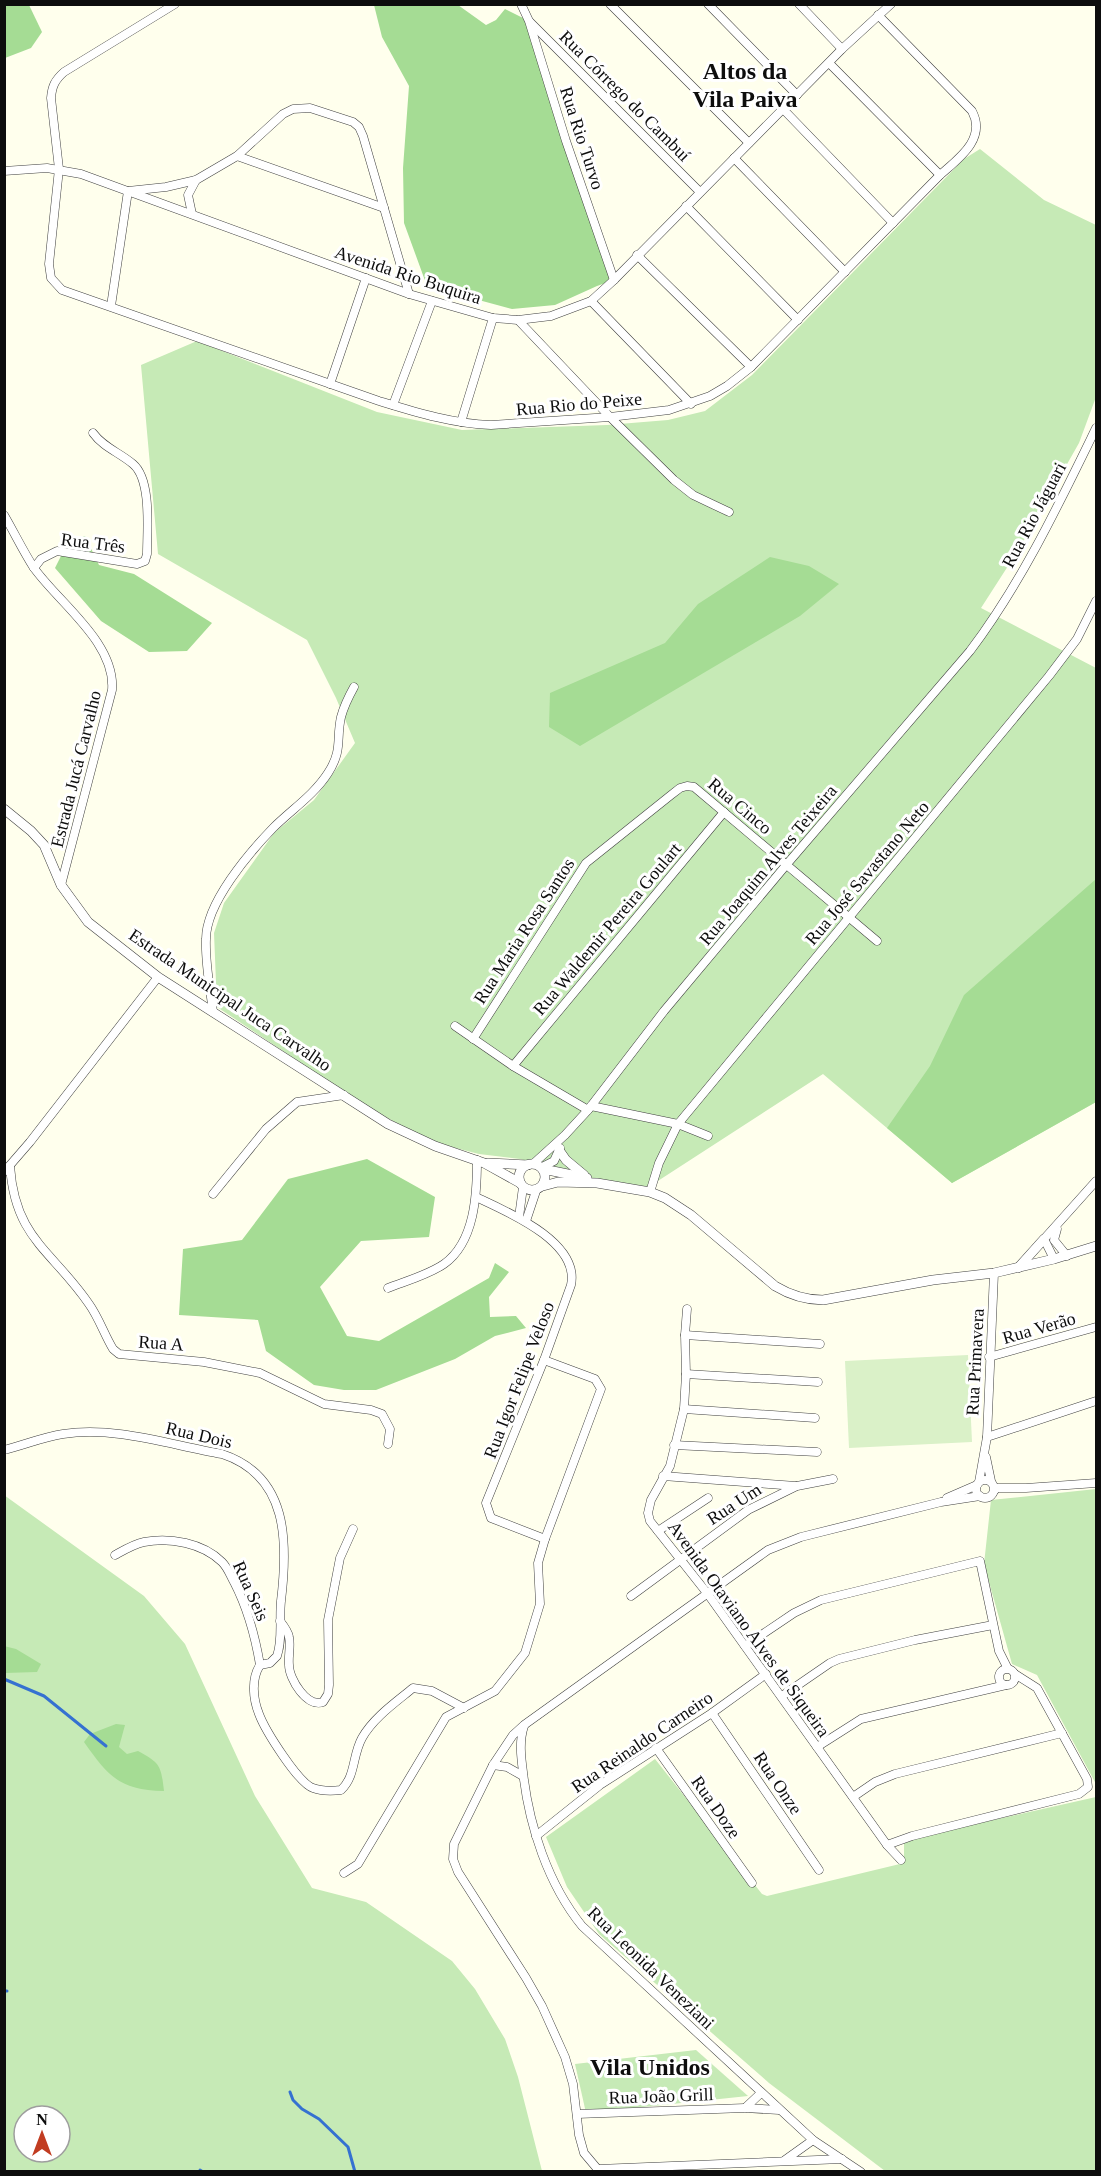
<svg xmlns="http://www.w3.org/2000/svg" width="1101" height="2176" viewBox="0 0 1101 2176" font-family="'Times New Roman',serif">
	<style>
		.green { fill: #c6eab6; fill-rule: evenodd }
		.forest { fill: #a5dc94 }
		.pitch { fill: #daf1c8 }
		.lines { fill: none; stroke-linecap: round; stroke-linejoin: round }
		.stream { stroke: #3571d1; stroke-width: 3 }
		.minor-casing { stroke: #404040; stroke-width: 9 }
		.tertiary-casing { stroke: #404040; stroke-width: 10 }
		.minor { stroke: #fff; stroke-width: 8 }
		.tertiary { stroke: #fff; stroke-width: 9 }
		.labels { text-anchor: middle; dominant-baseline: central; stroke-width: 6; stroke-linejoin: round; paint-order: stroke }
		.street-label { font-size: 18px; fill: #0d0d0d; stroke: #fff }
		.district-label { font-size: 24px; font-weight: bold; fill: #0d0d0d; stroke: #fff }
	</style>
	<rect width="100%" height="100%" fill="#ffffed"/>
	<g class="green">
		<polygon points="980,149 1044,200 1096,225 1096,397 1079,443 1019,549 981,608 1096,668 1096,1102 952,1183 823,1074 647,1188 584,1177 520,1159 479,1154 436,1143 391,1120 349,1095 217,1007 214,933 224,903 274,833 314,800 355,743 336,698 307,640 158,554 141,365 197,341 377,412 462,430 607,425 668,420 705,411 752,375 964,159"/>
		<polygon points="1096,1489 1096,1784 1037,1675 1012,1664 984,1564 991,1500"/>
		<path d="M4 1495 144 1596 185 1644 255 1796 312 1888 366 1902 452 1961 475 1989 505 2039 518 2077 542 2171H5ZM24 2116H60V2152H24Z"/>
		<polygon points="655,1759 762,1894 767,1896 904,1863 904,1840 1096,1797 1096,2171 885,2171 769,2083 599,1934 567,1887 546,1837"/>
		<polygon points="696,2050 748,2096 586,2113 575,2064"/>
	</g>
	<g class="forest">
		<polygon points="5,4 29,5 42,32 31,48 5,58"/>
		<polygon points="374,5 458,5 486,25 496,20 505,9 529,21 614,280 597,286 555,305 512,309 427,286 404,223 403,168 409,86 382,37"/>
		<polygon points="85,536 99,565 134,574 212,623 187,651 149,652 101,621 55,568 67,544"/>
		<polygon points="770,557 809,566 839,584 800,616 580,746 549,727 550,693 665,643 698,604"/>
		<polygon points="1096,879 1096,1102 952,1183 887,1128 930,1066 964,995"/>
		<polygon points="367,1159 435,1197 429,1237 361,1241 320,1287 347,1336 379,1341 489,1278 495,1263 509,1272 489,1297 490,1317 516,1316 526,1328 495,1336 455,1359 376,1390 344,1390 314,1385 266,1351 258,1320 179,1315 183,1249 242,1240 288,1179"/>
		<polygon points="4,1646 16,1649 41,1664 37,1672 5,1673"/>
		<path d="M116 1724 125 1725 119 1747 127 1754 138 1751C160 1763 161 1765 164 1791 119 1790 108 1776 84 1742L90 1734Z"/>
	</g>
	<polygon class="pitch" points="968,1355 972,1442 849,1448 845,1361"/>
	<g class="lines">
		<g class="stream">
			<polyline points="4,1679 44,1696 106,1746"/>
			<polyline points="4,1991 7,1991"/>
			<polyline points="290,2092 293,2100 302,2109 319,2119 348,2147 355,2172"/>
			<polyline points="200,2170 203,2172"/>
		</g>
		<g class="minor-casing">
			<g id="minor">
				<path d="M175 4 64 72C55 80 52 86 51 98L59 169 49 264 51 278 62 290 379 401C415 412 453 424 491 425L610 417 669 410 710 396 727 386 751 367 940 175C958 159 987 139 972 111L878 15"/>
				<polyline points="521,4 529,21 566,141 614,280"/>
				<polyline points="610,4 749,143"/>
				<polyline points="708,4 797,95"/>
				<polyline points="799,4 842,49"/>
				<polyline points="530,22 700,192"/>
				<polyline points="829,63 940,175"/>
				<polyline points="783,109 893,223"/>
				<polyline points="237,156 384,208"/>
				<polyline points="734,158 845,272"/>
				<polyline points="4,171 47,168 81,174 409,294 493,318 518,320 551,316 591,301 614,280 842,49 891,4"/>
				<polyline points="686,206 798,320"/>
				<polyline points="192,214 188,195 196,180"/>
				<polyline points="637,255 751,367"/>
				<polyline points="591,301 691,404"/>
				<polyline points="111,306 128,191 166,187 196,180 237,156 283,114 293,109 310,108 353,122 359,127 363,136 409,294"/>
				<polyline points="518,320 610,417 674,480 693,495 729,512"/>
				<polyline points="330,384 366,278"/>
				<polyline points="393,405 432,301"/>
				<polyline points="461,422 493,318"/>
				<path d="M4 515C14 532 23 551 34 568 59 603 116 643 112 690L61 885"/>
				<path d="M34 568 41 559 57 551 137 564 145 561 147 554C147 531 152 480 133 464 119 452 104 448 93 433"/>
				<path d="M213 1012C210 988 205 963 206 939 206 903 249 853 273 828 291 810 314 795 328 773 343 750 336 739 341 717 344 706 349 696 354 687"/>
				<polyline points="455,1026 513,1066 588,1110"/>
				<polyline points="473,1039 586,863 671,795 680,788 687,786 694,787 877,941"/>
				<polyline points="513,1066 724,812"/>
				<polyline points="591,1106 678,1124 708,1136"/>
				<path d="M533 1164 565 1135 588 1110 664 1011 787 864 970 651C1022 582 1059 504 1096 428"/>
				<path d="M10 1166C15 1239 52 1250 89 1304 99 1318 104 1334 113 1349L119 1354 204 1362 260 1373 324 1404 371 1410 382 1414 390 1429 388 1444"/>
				<polyline points="542,1167 554,1161 560,1148"/>
				<polyline points="4,1172 30,1142 158,977"/>
				<polyline points="650,1192 659,1163 678,1124 1049,676 1077,639 1096,601"/>
				<polyline points="213,1194 266,1129 297,1102 344,1095"/>
				<path d="M476 1197C508 1212 580 1242 571 1285L544 1360 486 1503 491 1518 545 1539"/>
				<polyline points="519,1217 523,1187"/>
				<polyline points="526,1221 536,1191"/>
				<polyline points="1057,1229 1054,1240 1067,1256"/>
				<polyline points="1054,1259 1044,1239 1096,1181"/>
				<path d="M388 1288C406 1281 428 1275 444 1264 475 1242 477 1194 477 1160"/>
				<polyline points="687,1309 685,1335 686,1374 684,1409 670,1466 651,1500 648,1513 650,1521 707,1593 887,1845 901,1860"/>
				<polyline points="685,1335 820,1344"/>
				<polyline points="989,1357 1096,1327"/>
				<polyline points="686,1374 818,1382"/>
				<polyline points="684,1409 815,1418"/>
				<polyline points="987,1437 1096,1401"/>
				<polyline points="674,1445 817,1452"/>
				<path d="M4 1450C24 1445 43 1437 63 1434 116 1426 170 1445 222 1454 289 1476 288 1543 281 1601 279 1619 283 1639 277 1656L270 1663 260 1665C255 1635 248 1609 234 1582 230 1575 228 1568 222 1562 203 1543 170 1537 144 1542 134 1544 124 1550 115 1555"/>
				<polyline points="986,1457 991,1481"/>
				<polyline points="663,1476 796,1486"/>
				<circle cx="985" cy="1489" r="9"/>
				<polyline points="979,1482 987,1437 994,1273"/>
				<polyline points="995,1490 997,1488 1026,1488 1096,1483"/>
				<polyline points="947,1498 977,1485"/>
				<polyline points="658,1531 708,1498"/>
				<polyline points="631,1596 748,1510 797,1486 833,1479"/>
				<path d="M280 1621C284 1626 288 1631 289 1637 291 1646 288 1656 289 1665 289 1679 307 1708 323 1702L328 1694 329 1685 328 1620 340 1558 353 1529"/>
				<polyline points="745,1646 794,1613 821,1600 980,1561 999,1651 1008,1669"/>
				<path d="M260 1665C251 1679 253 1699 259 1714 265 1730 298 1783 313 1788 321 1791 332 1791 341 1790 356 1776 352 1756 362 1738 373 1718 396 1702 413 1688L432 1691 464 1708"/>
				<circle cx="1007" cy="1677" r="8"/>
				<polyline points="782,1696 830,1663 839,1659 915,1640 993,1625"/>
				<polyline points="712,1713 819,1870"/>
				<path d="M524 1726C519 1741 521 1757 523 1772 529 1826 548 1884 582 1926L813 2140 861 2172"/>
				<polyline points="817,1747 861,1719 1006,1685"/>
				<polyline points="656,1748 752,1883"/>
				<polyline points="493,1765 507,1767 523,1776"/>
				<polyline points="853,1797 875,1782 895,1774 1062,1733"/>
				<polyline points="536,1836 600,1785 712,1713 766,1674"/>
				<polyline points="887,1845 912,1836 1079,1794 1088,1787 1087,1779 1037,1688 1015,1674"/>
				<polyline points="344,1873 358,1864 446,1717 495,1691 525,1653 540,1604 538,1563 545,1539 601,1389 595,1379 544,1360"/>
				<polyline points="745,2108 761,2093"/>
				<polyline points="577,2114 745,2108 779,2110"/>
				<polyline points="785,2160 813,2140"/>
				<polyline points="598,2169 842,2159"/>
				<polyline points="600,2172 584,2153 579,2135 573,2084 565,2057 542,2006 526,1978 458,1872 453,1859 454,1844 493,1765 513,1735 524,1725 768,1550 801,1537 941,1502 980,1496"/>
			</g>
		</g>
		<g class="tertiary-casing">
			<g id="tertiary">
				<polyline points="4,809 31,831 44,845 61,885 88,922 158,977 388,1124 435,1146 484,1163 520,1183"/>
				<polyline points="559,1150 566,1160 584,1175"/>
				<polyline points="488,1163 528,1165"/>
				<circle cx="532" cy="1177" r="13"/>
				<polyline points="543,1169 587,1178"/>
				<path d="M543 1186 558 1182 597 1183 650 1192 665 1198 691 1215 775 1286C790 1295 805 1300 823 1300L933 1280 994 1273 1054 1259 1096 1246"/>
				<polyline points="1018,1268 1044,1239"/>
			</g>
		</g>
		<use href="#minor" class="minor"/>
		<use href="#tertiary" class="tertiary"/>
	</g>
	<g class="labels">
		<g class="street-label">
			<text transform="translate(625 96) rotate(45)">Rua Córrego do Cambuí</text>
			<text transform="translate(582 138) rotate(72)">Rua Rio Turvo</text>
			<text transform="translate(408 275) rotate(18)">Avenida Rio Buquira</text>
			<text transform="translate(579 404) rotate(-5)">Rua Rio do Peixe</text>
			<text transform="translate(1034 515) rotate(-62)">Rua Rio Jáguari</text>
			<text transform="translate(93 543) rotate(7)">Rua Três</text>
			<text transform="translate(76 769) rotate(-76)">Estrada Jucá Carvalho</text>
			<text transform="translate(740 806) rotate(40)">Rua Cinco</text>
			<text transform="translate(768 865) rotate(-50)">Rua Joaquim Alves Teixeira</text>
			<text transform="translate(867 873) rotate(-50)">Rua José Savastano Neto</text>
			<text transform="translate(607 929) rotate(-50)">Rua Waldemir Pereira Goulart</text>
			<text transform="translate(524 931) rotate(-57)">Rua Maria Rosa Santos</text>
			<text transform="translate(230 1000) rotate(34)">Estrada Municipal Juca Carvalho</text>
			<text transform="translate(1039 1328) rotate(-16)">Rua Verão</text>
			<text transform="translate(161 1343) rotate(4)">Rua A</text>
			<text transform="translate(975 1362) rotate(-87)">Rua Primavera</text>
			<text transform="translate(519 1380) rotate(-69)">Rua Igor Felipe Veloso</text>
			<text transform="translate(199 1435) rotate(13)">Rua Dois</text>
			<text transform="translate(734 1504) rotate(-33)">Rua Um</text>
			<text transform="translate(251 1591) rotate(66)">Rua Seis</text>
			<text transform="translate(749 1629) rotate(54)">Avenida Otaviano Alves de Siqueira</text>
			<text transform="translate(642 1742) rotate(-34)">Rua Reinaldo Carneiro</text>
			<text transform="translate(778 1783) rotate(56)">Rua Onze</text>
			<text transform="translate(716 1807) rotate(55)">Rua Doze</text>
			<text transform="translate(651 1968) rotate(44)">Rua Leonida Veneziani</text>
			<text transform="translate(661 2096) rotate(-2)">Rua João Grill</text>
		</g>
		<g class="district-label">
			<text x="745" y="71">Altos da<tspan x="745" dy="28">Vila Paiva</tspan></text>
			<text x="650" y="2067">Vila Unidos</text>
		</g>
	</g>
	<rect width="1101" height="2176" fill="none" stroke="#0d0d0d" stroke-width="12"/>
	<g transform="translate(42 2134)"><circle r="28" fill="#ffffff" stroke="#9e9e9e" stroke-width="1.5"/>
	<path d="M0-4.5L10 22L0 15L-10 22Z" fill="#c13c21"/>
	<text y="-9" font-size="16" font-weight="bold" text-anchor="middle" fill="#0d0d0d">N</text>
	</g>
</svg>
